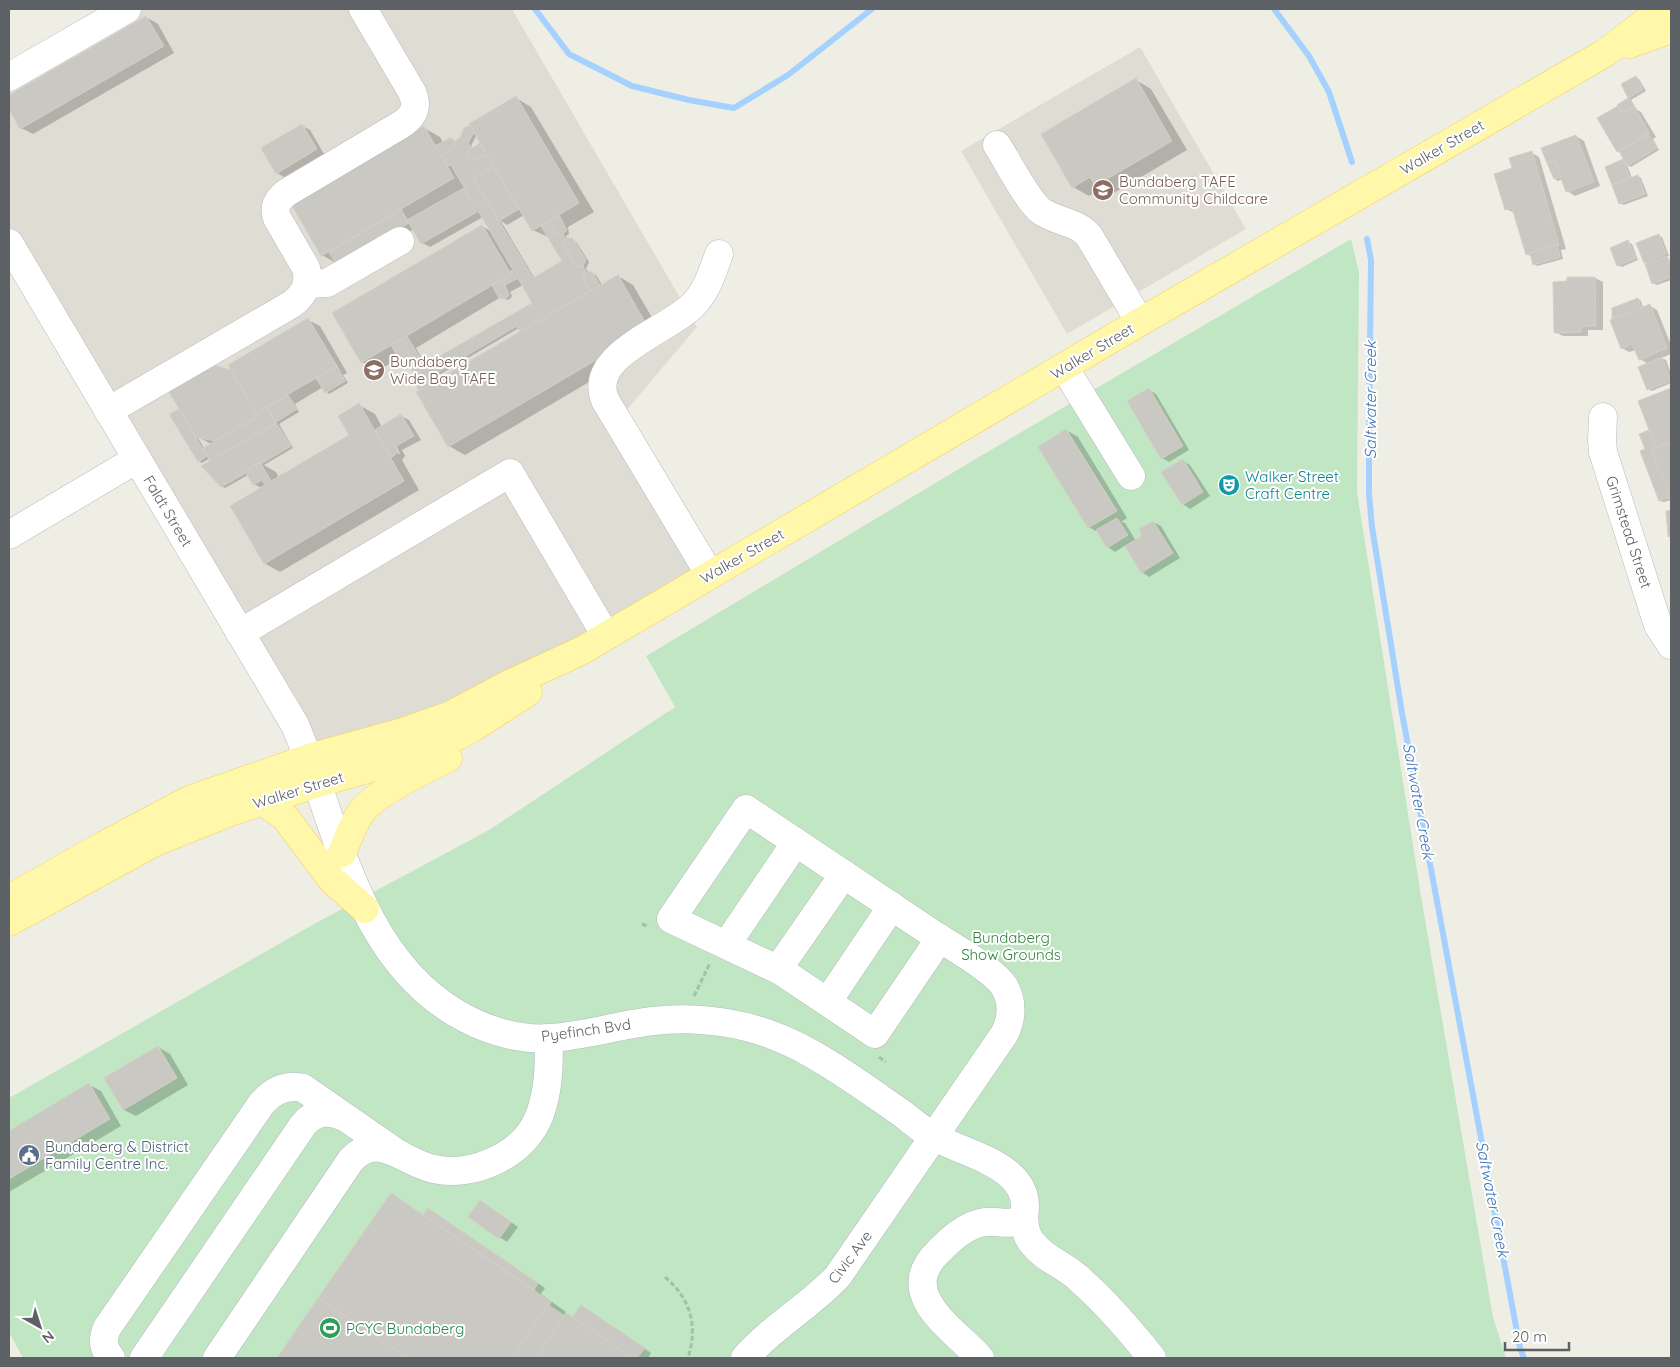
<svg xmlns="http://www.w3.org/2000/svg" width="1680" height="1367" viewBox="0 0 1680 1367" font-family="Quicksand,sans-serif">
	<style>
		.education { fill: #dfddd3 }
		.green { fill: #c1e6c4 }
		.shadow { fill: #0003; fill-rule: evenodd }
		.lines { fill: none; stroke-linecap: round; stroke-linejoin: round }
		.stream { stroke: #a5d1ff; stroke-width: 6 }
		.building { fill: #cac8c2; stroke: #d4d0c3 }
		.minor-casing { stroke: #b7babf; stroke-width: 29 }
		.major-casing { stroke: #f1d35c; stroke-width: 29 }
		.path { stroke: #99c5a9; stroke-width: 3; stroke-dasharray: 5 2.5; stroke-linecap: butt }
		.minor { stroke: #fff; stroke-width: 28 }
		.major { stroke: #fff7aa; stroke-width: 28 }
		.labels { text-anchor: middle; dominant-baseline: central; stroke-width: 4; stroke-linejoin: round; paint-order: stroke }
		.street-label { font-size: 15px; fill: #5d6065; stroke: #fff }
		.education-label { font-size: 15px; fill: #785e54; stroke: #fff; text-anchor: start }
		.culture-label { font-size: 15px; fill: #0d838f; stroke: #fff; text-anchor: start }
		.park-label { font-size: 15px; fill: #35843f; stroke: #fff }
		.service-label { font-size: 15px; fill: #4e5e75; stroke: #fff; text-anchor: start }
		.leisure-label { font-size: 15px; fill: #27864d; stroke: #fff; text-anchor: start }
		.water-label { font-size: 16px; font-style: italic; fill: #4375ba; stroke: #fff }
	</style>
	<rect width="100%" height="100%" fill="#efeee5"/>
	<g class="education">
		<polygon points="102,9 512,9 697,327 625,412 719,567 450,712 310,755 9,238 9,63"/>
		<polygon points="1140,47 1246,229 1067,334 961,151"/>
	</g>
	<polygon class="green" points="1351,239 1359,272 1357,492 1422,902 1493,1317 1506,1358 23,1358 9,1332 9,1098 314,924 489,830 675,707 646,656 984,454"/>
	<g class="shadow">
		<polygon points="146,17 158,24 174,53 33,134 21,128 9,107 9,96"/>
		<polygon points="1636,77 1639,79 1646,91 1631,100 1637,110 1641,112 1656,137 1653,139 1659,150 1631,167 1627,165 1632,178 1638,176 1641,178 1648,196 1624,205 1620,203 1606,168 1625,160 1621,153 1618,151 1618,108 1619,105 1630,98 1623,84"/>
		<polygon points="1136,80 1151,89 1187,150 1112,194 1102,188 1089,196 1073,187"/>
		<path d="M516 98 531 107 594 212 568 227 569 234 566 236 568 240 571 239 577 243 589 262 586 269 589 273 596 275 602 285 618 276 633 285 664 338 465 455 449 446 418 393 421 391 415 373 407 359 401 357 378 371 362 362 482 226 492 232 483 217 430 247 422 243 414 229 345 268 322 255 424 128 440 137 443 143 450 140 455 143ZM477 134 484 147 480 145 473 149 471 146ZM524 215 533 230 550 238 564 262 535 279 500 220 507 225ZM523 285 534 303 426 366 416 348 501 297 507 300 510 299 512 296 510 292ZM519 328 521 332 435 383 432 379Z"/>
		<polygon points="302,126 310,130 324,154 284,177 277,173"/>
		<polygon points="1576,136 1584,141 1600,186 1575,196 1567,191 1563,179 1558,181 1555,179"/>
		<polygon points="1532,153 1539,157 1566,249 1561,250 1563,259 1537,266 1534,264 1532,257 1527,254 1515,213 1506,209 1513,169"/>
		<polygon points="1658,236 1662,237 1669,256 1666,257 1671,261 1671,280 1657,285 1653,283 1649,264 1645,262"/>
		<polygon points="1628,242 1632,244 1638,260 1622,267 1618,265"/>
		<polygon points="1568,278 1595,278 1603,282 1603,330 1588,330 1588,336 1563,336 1555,332 1569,283"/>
		<polygon points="1638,299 1641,301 1643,308 1650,306 1657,310 1671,345 1671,354 1661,358 1666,360 1671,374 1671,383 1652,391 1648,389 1648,364 1640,359 1636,350 1629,352 1622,348"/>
		<path d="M308 320 320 326 347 373 343 375 348 383 329 394 323 387 295 404 299 412 279 424 293 448 264 465 276 472 279 478 351 435 359 405 375 414 382 427 401 416 409 420 421 440 402 450 405 456 402 460 419 490 280 572 264 563 261 488 254 484 248 475 225 488 221 486 210 458 202 463 199 461 171 414ZM197 436 209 443 212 444 204 448ZM394 440 400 454H399L395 449Z"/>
		<polygon points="1671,389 1671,500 1664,502 1660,501 1641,452 1647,450 1641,434 1651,430 1640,402"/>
		<polygon points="1149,390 1156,394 1189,450 1169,462 1162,458"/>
		<polygon points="1066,430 1078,437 1127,518 1121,522 1125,523 1136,541 1143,536 1153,522 1161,526 1180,558 1149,577 1142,572 1126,545 1115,552 1108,547 1099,533 1089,527 1040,447"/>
		<polygon points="1183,461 1190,465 1210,496 1190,509 1183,504"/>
		<polygon points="158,1047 170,1054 188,1085 136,1116 124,1110 105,1078"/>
		<polygon points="89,1085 101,1091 121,1126 9,1192 9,1132"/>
		<polygon points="391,1194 425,1216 436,1214 545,1288 541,1294 566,1312 565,1313 574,1318 589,1311 651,1353 648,1358 279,1358"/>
		<polygon points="488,1206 518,1227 507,1242 469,1217"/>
	</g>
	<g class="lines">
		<g class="stream">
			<polyline points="535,9 569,54 632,86 689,100 734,108 788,75 872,9"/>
			<polyline points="1274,9 1309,56 1329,92 1352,162"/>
			<polyline points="1367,239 1371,260 1369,435 1369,494 1372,527 1402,713 1520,1348 1524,1358"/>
		</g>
	</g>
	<g class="building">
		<polygon points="146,16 164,46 20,129 9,109 9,95"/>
		<polygon points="1636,76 1643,89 1628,98 1621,84"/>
		<polygon points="1136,78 1172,141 1095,186 1090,177 1072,188 1041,134"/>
		<polygon points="516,96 579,203 532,231 469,124"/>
		<polygon points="1628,98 1634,106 1622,113 1617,105"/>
		<polygon points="1618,106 1622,113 1634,106 1649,133 1617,152 1597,118"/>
		<polygon points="302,124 317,149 276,174 261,148"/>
		<polygon points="470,125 474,132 468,143 472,149 467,153 468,158 475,160 486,154 493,166 473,178 533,278 562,261 541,226 549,221 556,233 560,235 563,234 566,239 563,242 564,245 575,265 578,267 583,266 586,272 583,277 590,291 520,332 517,326 430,377 433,383 429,385 420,372 414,373 405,358 408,355 408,350 401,339 407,336 424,365 532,303 518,278 505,285 502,279 511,274 509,272 513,270 451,165 447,166 441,156 455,147 455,141 460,138 464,128"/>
		<polygon points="424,126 454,178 321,256 291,204"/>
		<polygon points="1648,134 1657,148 1627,166 1619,151"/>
		<polygon points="1576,135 1594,182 1566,192 1554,160 1547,163 1541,148"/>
		<polygon points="450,138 453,139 456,145 452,150 441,156 435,146"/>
		<polygon points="480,143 486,154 475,160 470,160 467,155 469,150"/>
		<polygon points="1532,151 1559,245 1526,255 1512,208 1505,210 1494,174 1512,168 1509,158"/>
		<polygon points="1623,159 1630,178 1612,185 1605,167"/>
		<polygon points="1554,160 1561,177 1554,179 1547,163"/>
		<polygon points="493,166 519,209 499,221 473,178"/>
		<polygon points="1638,175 1645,194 1619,204 1612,185"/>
		<polygon points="464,188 477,212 421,244 407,220"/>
		<polygon points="401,209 409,223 337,265 329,252"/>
		<polygon points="559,215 567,230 562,235 556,233 549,221"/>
		<polygon points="482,225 511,274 361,363 332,313"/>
		<polygon points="1659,234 1666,254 1644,263 1636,243"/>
		<polygon points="567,238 572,238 574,240 586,260 583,266 578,267 575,265 564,245 563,242"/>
		<polygon points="1628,240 1636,258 1617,266 1610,248"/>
		<polygon points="1557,245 1560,257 1533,265 1530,253"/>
		<polygon points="1667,256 1671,266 1671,277 1652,284 1645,264"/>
		<polygon points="588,271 592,272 600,285 590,291 583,277"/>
		<polygon points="618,275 649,329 448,447 416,392"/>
		<polygon points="1567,277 1595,277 1596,326 1581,326 1581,332 1554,333 1553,282 1567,281"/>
		<polygon points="502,279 509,294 507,298 503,299 499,298 492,285"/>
		<polygon points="1638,298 1641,308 1612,320 1612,308"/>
		<polygon points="1650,304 1667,348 1639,360 1632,344 1621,349 1610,320"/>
		<polygon points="308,318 337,366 256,413 228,365"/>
		<polygon points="401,339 408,353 403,358 397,356 391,345"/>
		<polygon points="1662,357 1671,381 1647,390 1638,367"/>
		<polygon points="214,365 231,370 258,416 215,441 196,437 169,392"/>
		<polygon points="337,366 345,381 325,393 316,378"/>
		<polygon points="417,371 422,374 429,385 419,391 411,377 412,374"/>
		<polygon points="1149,388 1183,446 1161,459 1127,401"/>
		<polygon points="1671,388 1671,442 1656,448 1638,401"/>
		<polygon points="288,395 297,409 276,422 267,407"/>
		<polygon points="359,403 404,481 264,564 230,506 265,485 262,480 253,485 245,471 260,462 271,481 349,435 338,416"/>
		<polygon points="267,407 276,423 210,461 203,448 258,416 256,413"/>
		<polygon points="179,409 207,456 198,462 169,414"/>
		<polygon points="401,414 414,436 396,446 398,452 391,458 375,430"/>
		<polygon points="276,423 291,446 261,464 260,462 245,471 246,473 221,487 201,466"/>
		<polygon points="1066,429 1117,511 1088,528 1038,447"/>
		<polygon points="1649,430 1656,448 1652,450 1670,497 1659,501 1640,451 1645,449 1639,434"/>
		<polygon points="1671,442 1671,499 1670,499 1652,450"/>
		<polygon points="1183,459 1203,492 1182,505 1161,472"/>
		<polygon points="1671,510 1671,536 1668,537 1666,511"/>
		<polygon points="1117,518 1128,535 1107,548 1096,530"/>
		<polygon points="1153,521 1173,553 1141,573 1125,546 1142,536 1139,529"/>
		<polygon points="158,1046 177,1078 123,1110 104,1078"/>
		<polygon points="89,1083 110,1119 9,1179 9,1131"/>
		<polygon points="391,1193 551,1302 512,1358 408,1358 318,1298"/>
		<polygon points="480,1200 511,1222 499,1239 468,1217"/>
		<polygon points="428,1208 538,1283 534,1290 423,1215"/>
		<polygon points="318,1298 408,1358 277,1358"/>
		<polygon points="548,1305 565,1316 536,1358 512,1358"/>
		<polygon points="581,1305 645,1348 637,1358 632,1358 573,1317"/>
		<polygon points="566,1313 573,1317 632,1358 536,1358"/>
	</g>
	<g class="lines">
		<g class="minor-casing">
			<g id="minor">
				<polyline points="9,77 127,9"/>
				<path d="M997 145C1008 162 1027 200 1041 211 1056 222 1077 221 1089 236L1140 322"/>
				<path d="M9 243 295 725C338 824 355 953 456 1013 482 1029 519 1041 550 1038 585 1036 618 1025 653 1021 677 1018 702 1019 727 1023 792 1033 844 1073 897 1110 909 1118 920 1129 933 1136 967 1156 1034 1165 1024 1217"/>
				<polyline points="307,284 327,283 400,241"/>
				<polyline points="1064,367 1131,476"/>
				<path d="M108 411 292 304C305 294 310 283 306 268L277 218C273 207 277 201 286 193L402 124C415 115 418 106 412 92L363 9"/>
				<polyline points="1603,417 1602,440 1603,452 1658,625 1671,645"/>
				<polyline points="9,535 137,459"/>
				<path d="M710 575 605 400C587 354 668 331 693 305 707 291 712 273 719 254"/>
				<polyline points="240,633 510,473 606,636"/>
				<polyline points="727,944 796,842"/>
				<polyline points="778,969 844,874"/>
				<polyline points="828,1001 892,906"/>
				<path d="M111 1358C103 1348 102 1340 107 1328L262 1103C273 1091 286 1084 303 1088L394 1151"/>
				<path d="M144 1358 303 1125C315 1111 327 1110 344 1117"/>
				<path d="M217 1358 351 1160C380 1130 403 1163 434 1169 474 1178 526 1154 540 1114 549 1089 549 1064 549 1039"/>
				<path d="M745 1358C772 1327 809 1307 838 1276L1005 1033C1012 1018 1013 1001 1004 986 992 968 949 945 930 932 869 891 807 850 746 809L671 919 781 971 875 1034 940 938"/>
				<path d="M980 1358C953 1328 894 1294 939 1251 951 1239 964 1227 980 1223 996 1218 1009 1229 1024 1217 1025 1228 1026 1237 1034 1245 1045 1259 1064 1265 1077 1277 1105 1301 1129 1329 1152 1358"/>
			</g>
		</g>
		<g class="major-casing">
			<g id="major">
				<polyline points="1629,44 1671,29"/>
				<polyline points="262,801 285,817 332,880 365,909"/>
				<path d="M342 853C348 839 353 823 362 811 377 792 425 769 448 758"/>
				<polyline points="9,899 106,844 189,800 309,758 403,732 451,715 507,685 581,651 1140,322 1605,53 1663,9"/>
				<polyline points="9,922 155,842 230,812 318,783 424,753 474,727 528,692"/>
			</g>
		</g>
		<g class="path">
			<polyline points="642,924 649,927"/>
			<polyline points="694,996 710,963"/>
			<polyline points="879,1057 886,1062"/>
			<path d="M665 1277C691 1299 698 1326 688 1358"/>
		</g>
		<use href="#minor" class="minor"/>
		<use href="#major" class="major"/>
	</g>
	<defs>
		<g id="school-disc" transform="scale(1.125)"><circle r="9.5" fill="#8d6e63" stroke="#fff"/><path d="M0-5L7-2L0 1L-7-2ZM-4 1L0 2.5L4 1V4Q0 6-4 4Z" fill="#fff"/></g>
		<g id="university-disc" transform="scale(1.125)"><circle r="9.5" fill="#8d6e63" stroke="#fff"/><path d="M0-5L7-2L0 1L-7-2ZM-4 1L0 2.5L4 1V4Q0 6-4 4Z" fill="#fff"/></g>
		<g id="theatre-disc" transform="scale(1.125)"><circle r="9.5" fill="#0f9aa8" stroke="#fff"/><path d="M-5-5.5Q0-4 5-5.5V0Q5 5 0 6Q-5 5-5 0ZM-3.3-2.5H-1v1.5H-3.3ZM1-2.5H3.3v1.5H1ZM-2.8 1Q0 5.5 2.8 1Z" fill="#fff"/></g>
		<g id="civic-disc" transform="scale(1.125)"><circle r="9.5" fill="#5c6f8a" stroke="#fff"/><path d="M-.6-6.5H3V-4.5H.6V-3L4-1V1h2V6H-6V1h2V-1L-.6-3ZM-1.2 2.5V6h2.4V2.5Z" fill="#fff"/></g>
		<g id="stadium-disc" transform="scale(1.125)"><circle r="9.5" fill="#2e9e5b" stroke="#fff"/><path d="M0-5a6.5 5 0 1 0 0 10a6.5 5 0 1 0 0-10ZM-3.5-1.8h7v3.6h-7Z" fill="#fff"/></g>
	</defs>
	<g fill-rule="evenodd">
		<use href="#school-disc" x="1103" y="190"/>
		<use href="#university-disc" x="374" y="370"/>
		<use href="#theatre-disc" x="1229" y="485"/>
		<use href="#civic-disc" x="29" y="1155"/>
		<use href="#stadium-disc" x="330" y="1328"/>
	</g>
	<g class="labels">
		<g class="street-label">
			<text transform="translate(1442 147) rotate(-30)">Walker Street</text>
			<text transform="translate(1092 351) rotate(-31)">Walker Street</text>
			<text transform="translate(168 511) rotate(59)">Faldt Street</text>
			<text transform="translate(1629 532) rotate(72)">Grimstead Street</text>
			<text transform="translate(742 556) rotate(-30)">Walker Street</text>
			<text transform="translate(298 790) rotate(-17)">Walker Street</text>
			<text transform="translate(586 1030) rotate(-8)">Pyefinch Bvd</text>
			<text transform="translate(850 1257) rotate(-53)">Civic Ave</text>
		</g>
		<g class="education-label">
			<text x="1119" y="181">Bundaberg TAFE<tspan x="1119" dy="17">Community Childcare</tspan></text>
			<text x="390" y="361">Bundaberg<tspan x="390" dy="17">Wide Bay TAFE</tspan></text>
		</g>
		<g class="culture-label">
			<text x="1245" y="476">Walker Street<tspan x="1245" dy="17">Craft Centre</tspan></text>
		</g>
		<g class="park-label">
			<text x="1011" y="937">Bundaberg<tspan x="1011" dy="17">Show Grounds</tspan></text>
		</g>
		<g class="service-label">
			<text x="45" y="1146">Bundaberg &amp; District<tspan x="45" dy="17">Family Centre Inc.</tspan></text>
		</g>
		<g class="leisure-label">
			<text x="346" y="1328">PCYC Bundaberg</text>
		</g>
		<g class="water-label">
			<text transform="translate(1370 400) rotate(-90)">Saltwater Creek</text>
			<text transform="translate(1419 801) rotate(80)">Saltwater Creek</text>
			<text transform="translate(1493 1199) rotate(79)">Saltwater Creek</text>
		</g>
	</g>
	<rect width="1680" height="1367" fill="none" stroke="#5d6065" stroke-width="20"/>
	<g transform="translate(40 1327) rotate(141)" stroke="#ffffff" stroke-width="4" paint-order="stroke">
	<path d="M0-4L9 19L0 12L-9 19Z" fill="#5d6065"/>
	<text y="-8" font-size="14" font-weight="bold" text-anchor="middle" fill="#5d6065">N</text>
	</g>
	<path d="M1505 1342v8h64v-8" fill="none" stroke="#5d6065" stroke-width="2.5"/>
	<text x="1512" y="1342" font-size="15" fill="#5d6065" stroke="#ffffff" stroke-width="4" paint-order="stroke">20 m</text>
</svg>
